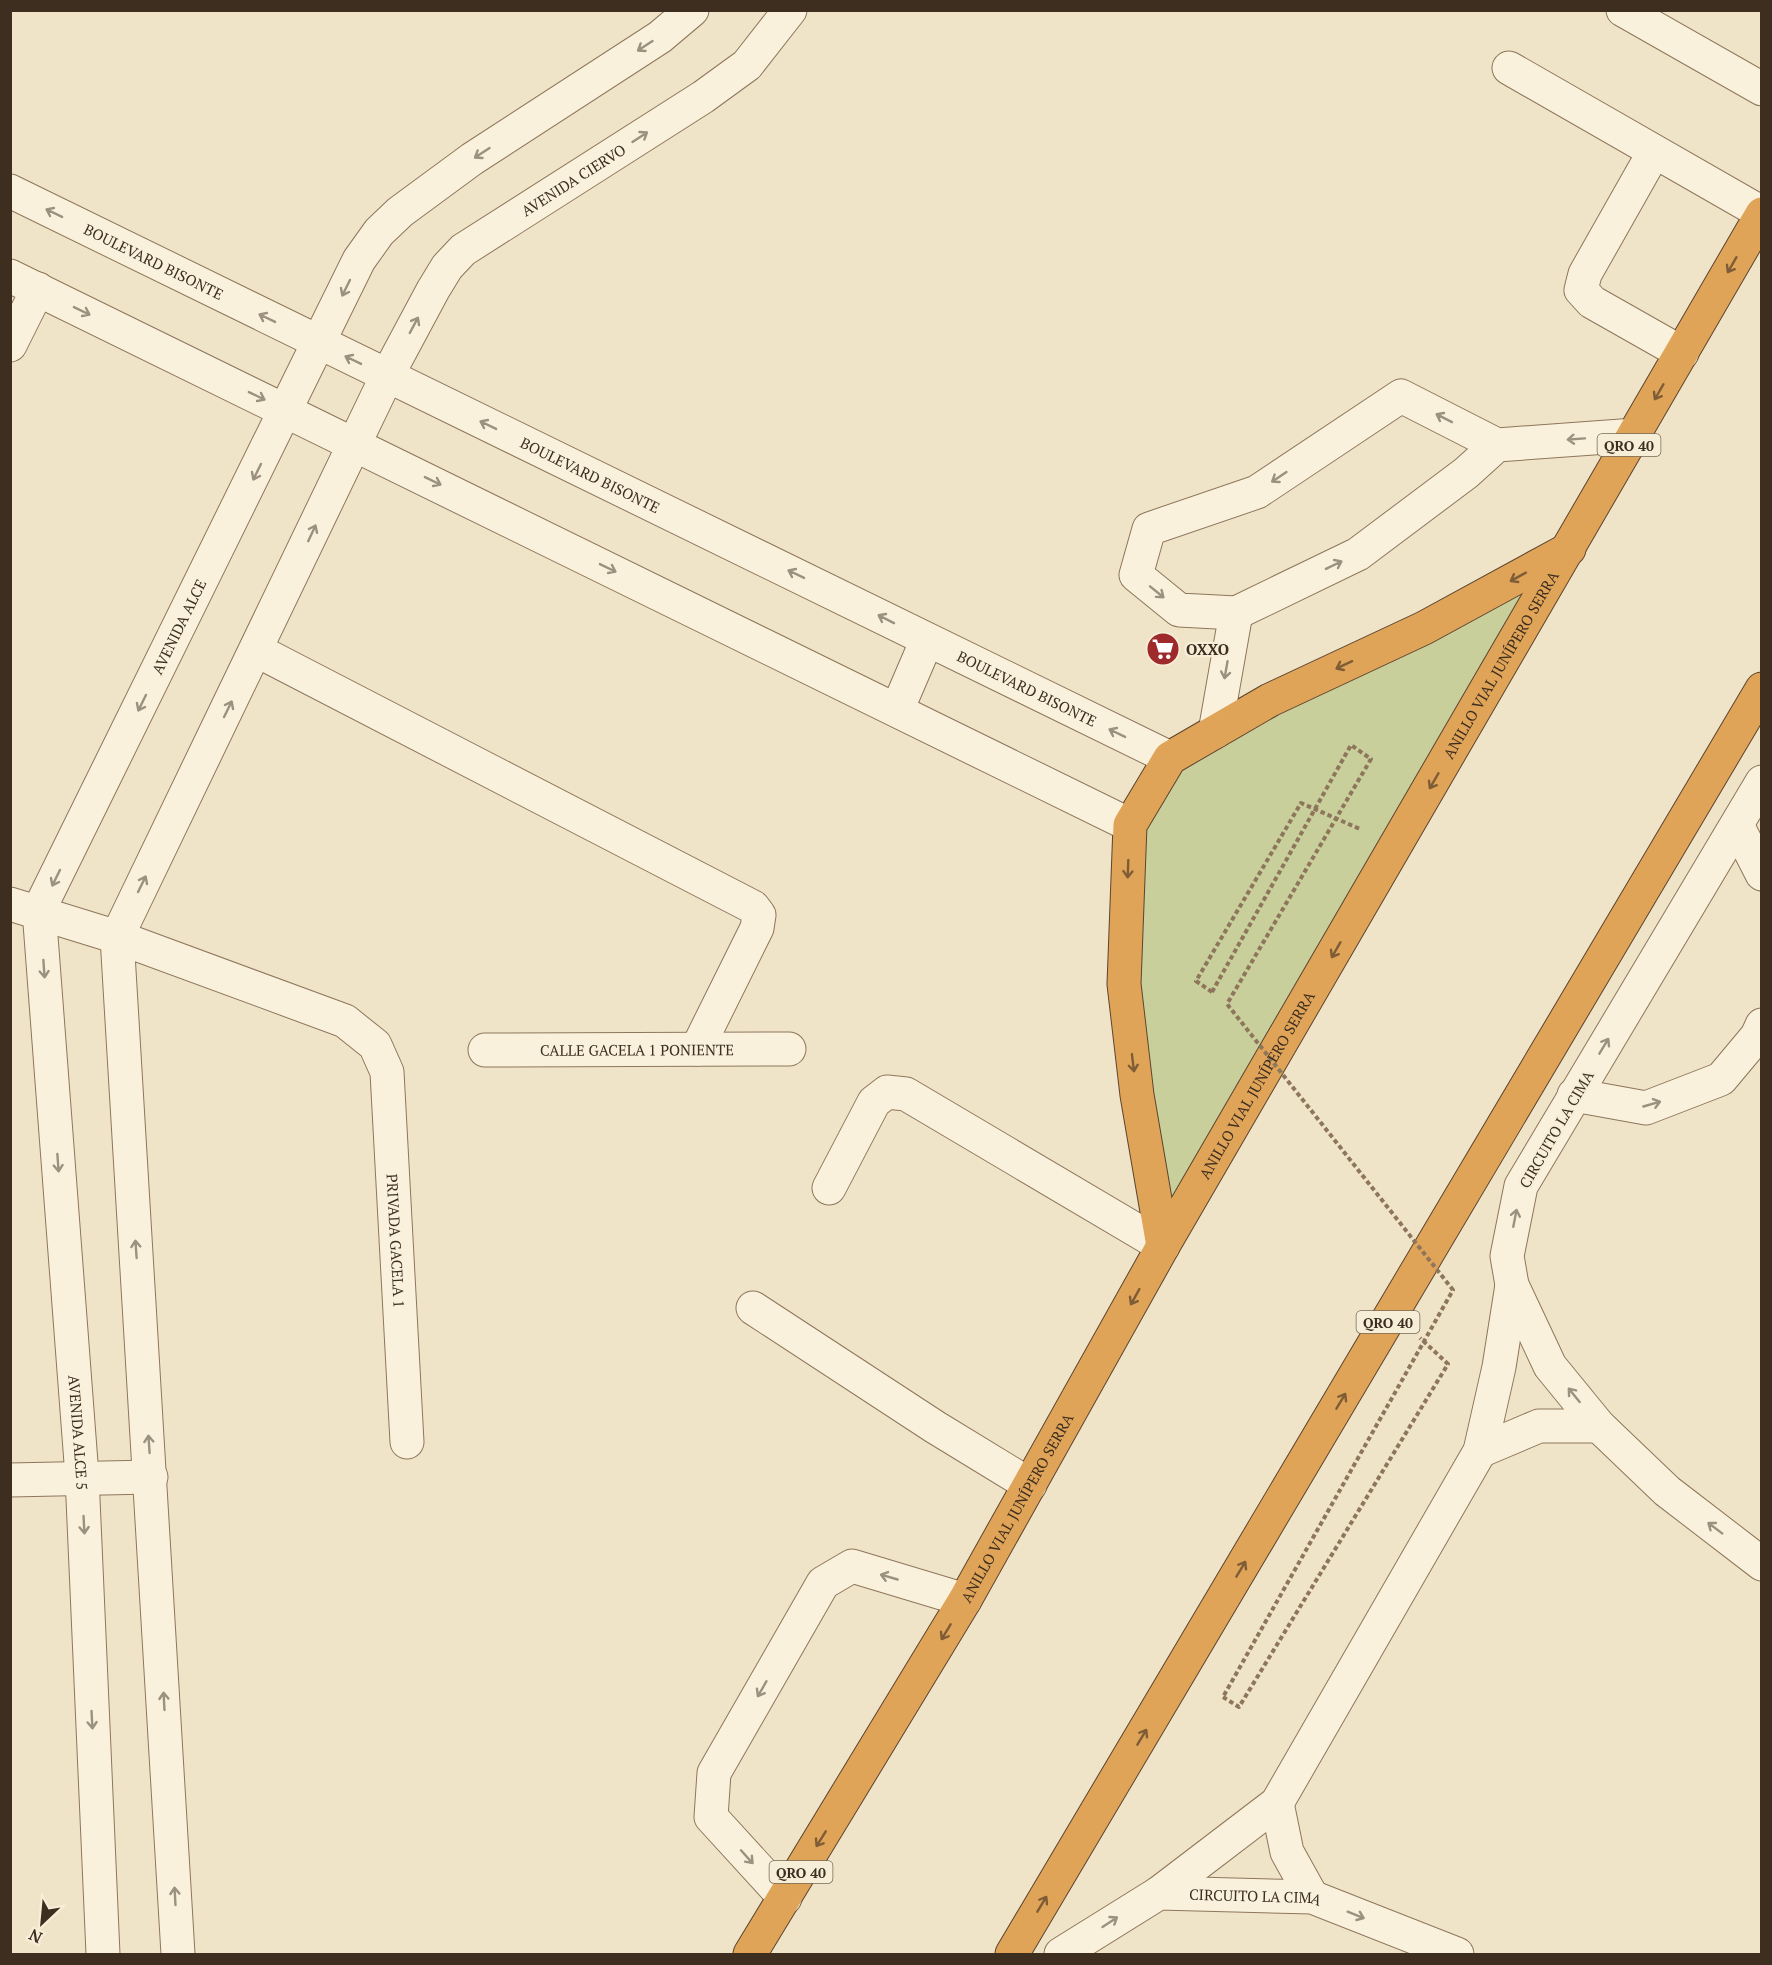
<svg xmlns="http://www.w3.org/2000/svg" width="1772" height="1965" viewBox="0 0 1772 1965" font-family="'PT Serif',serif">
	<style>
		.green { fill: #c9cf9b }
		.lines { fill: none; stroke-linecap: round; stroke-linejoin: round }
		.minor-casing { stroke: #8d765c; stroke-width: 35 }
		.highway-casing { stroke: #5b4430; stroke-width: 35 }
		.path { stroke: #8d765c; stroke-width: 4; stroke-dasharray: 4.5 3; stroke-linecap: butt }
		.minor { stroke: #faf1dc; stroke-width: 33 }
		.highway { stroke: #e0a458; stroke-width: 33 }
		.path-bridge { stroke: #8d765c; stroke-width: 4; stroke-dasharray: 4.5 3; stroke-linecap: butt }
		.oneway { stroke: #9c907e }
		.oneway2 { stroke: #7e5d36 }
		.labels { text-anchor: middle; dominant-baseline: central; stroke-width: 4.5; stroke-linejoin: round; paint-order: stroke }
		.shield { fill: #f7eed8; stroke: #756857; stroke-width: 1.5 }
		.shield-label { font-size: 14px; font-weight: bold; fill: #3d2e20 }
		.street-label { font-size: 15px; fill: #3d2e20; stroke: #f7eed8 }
		.poi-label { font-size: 15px; font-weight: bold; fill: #3d2e20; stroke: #f7eed8; text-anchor: start }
	</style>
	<rect width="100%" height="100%" fill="#f0e4c8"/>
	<polygon class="green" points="1569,549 1163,1246 1137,1095 1130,825 1170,758"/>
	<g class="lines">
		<g class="minor-casing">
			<g id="minor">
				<polyline points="1623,10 1762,89"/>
				<polyline points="1509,68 1762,213"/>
				<polyline points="1654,152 1585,274 1581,290 1592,302 1682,353"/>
				<path id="s1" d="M10 191 1170 758"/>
				<polyline points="10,276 1130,825"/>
				<polyline points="10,345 38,289"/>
				<polyline points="1497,445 1466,473 1358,554 1236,613 1179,610 1136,575 1149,529 1257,492 1401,396 1497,445 1635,435"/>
				<polyline points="256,650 753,907 759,915 757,928 697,1049"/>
				<polyline points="897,710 927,640"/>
				<polyline points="1215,732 1236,613"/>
				<polyline points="1762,782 1521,1186 1507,1256 1512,1285 1550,1366 1599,1426 1667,1491 1762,1564"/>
				<polyline points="1737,825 1762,874"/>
				<path id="s2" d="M10 904 117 937 345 1021 375 1045 387 1072 407 1442"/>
				<path id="s3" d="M39 910 359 260 379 232 400 212 472 159 660 37 692 10"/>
				<path id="s4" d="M39 910 82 1476 103 1954"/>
				<path id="s5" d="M485 1050 789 1049"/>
				<polyline points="1574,1095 1646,1108 1721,1079 1757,1036 1762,1025"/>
				<polyline points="829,1188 874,1102 887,1092 906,1094 1163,1246"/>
				<polyline points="753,1308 935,1427 1030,1485"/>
				<polyline points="1480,1451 1539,1426 1599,1426"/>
				<polyline points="10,1480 151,1477"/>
				<polyline points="1277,1803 1287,1852 1312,1897"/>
				<polyline points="1159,1893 1277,1803 1480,1451 1499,1367 1512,1285"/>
				<polyline points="785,1898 711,1817 714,1773 823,1583 852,1566 965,1600"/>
				<path id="s6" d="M178 1954 117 937 387 376 433 290 447 267 463 250 703 97 747 65 790 10"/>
				<path id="s7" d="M1061 1954 1159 1893 1312 1897 1457 1954"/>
			</g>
		</g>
		<g class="highway-casing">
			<g id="highway">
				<polyline points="1163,1246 1137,1095 1124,984 1130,825 1170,758 1270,700 1424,628 1569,549"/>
				<path id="s8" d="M750 1954 965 1600 1163 1246 1762 214"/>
				<polyline points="1012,1954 1762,689"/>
			</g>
		</g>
		<g class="path">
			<polyline points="1212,992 1196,981 1301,803 1360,829"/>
			<polyline points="1223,1697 1239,1707 1448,1364 1420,1338"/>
		</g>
		<use href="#minor" class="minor"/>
		<use href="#highway" class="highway"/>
		<polyline class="path-bridge" points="1212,992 1351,745 1371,759 1227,1004 1453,1290 1223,1697"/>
	</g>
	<defs><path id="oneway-shaft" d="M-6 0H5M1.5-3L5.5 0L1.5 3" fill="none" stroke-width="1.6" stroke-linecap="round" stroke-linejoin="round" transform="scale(1.5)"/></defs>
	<g class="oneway">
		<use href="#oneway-shaft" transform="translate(645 46) rotate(147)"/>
		<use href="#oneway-shaft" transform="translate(640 137) rotate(-33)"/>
		<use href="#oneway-shaft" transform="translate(482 153) rotate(147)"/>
		<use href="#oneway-shaft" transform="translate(54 213) rotate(-154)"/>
		<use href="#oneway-shaft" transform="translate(346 288) rotate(116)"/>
		<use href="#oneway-shaft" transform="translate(82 311) rotate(26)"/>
		<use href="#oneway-shaft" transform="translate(267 318) rotate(-154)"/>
		<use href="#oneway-shaft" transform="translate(414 325) rotate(-62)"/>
		<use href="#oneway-shaft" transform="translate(353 360) rotate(-154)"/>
		<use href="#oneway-shaft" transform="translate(257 396) rotate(26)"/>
		<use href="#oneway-shaft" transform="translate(1444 418) rotate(-153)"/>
		<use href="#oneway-shaft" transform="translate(488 425) rotate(-154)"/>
		<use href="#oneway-shaft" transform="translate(1576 439) rotate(176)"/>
		<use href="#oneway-shaft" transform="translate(257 472) rotate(116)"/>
		<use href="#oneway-shaft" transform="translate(1279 477) rotate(146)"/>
		<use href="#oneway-shaft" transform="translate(433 481) rotate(26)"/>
		<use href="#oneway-shaft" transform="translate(312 533) rotate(-65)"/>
		<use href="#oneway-shaft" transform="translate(1334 565) rotate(-26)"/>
		<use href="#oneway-shaft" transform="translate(608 568) rotate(26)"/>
		<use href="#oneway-shaft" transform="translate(796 574) rotate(-154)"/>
		<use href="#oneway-shaft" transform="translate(1157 592) rotate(39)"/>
		<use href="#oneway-shaft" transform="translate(886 619) rotate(-153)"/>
		<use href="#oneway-shaft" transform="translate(1226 670) rotate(100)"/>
		<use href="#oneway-shaft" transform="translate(142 703) rotate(116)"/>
		<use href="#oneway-shaft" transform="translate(228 709) rotate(-64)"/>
		<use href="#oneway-shaft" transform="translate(1117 733) rotate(-154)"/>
		<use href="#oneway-shaft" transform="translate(56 878) rotate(116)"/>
		<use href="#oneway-shaft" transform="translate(142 884) rotate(-64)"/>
		<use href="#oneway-shaft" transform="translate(44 969) rotate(86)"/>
		<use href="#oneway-shaft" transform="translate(1604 1046) rotate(-59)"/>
		<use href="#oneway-shaft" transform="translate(1652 1104) rotate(-16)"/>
		<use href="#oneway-shaft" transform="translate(58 1163) rotate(86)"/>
		<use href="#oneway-shaft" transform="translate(1515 1218) rotate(-79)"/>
		<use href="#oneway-shaft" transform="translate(136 1249) rotate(-94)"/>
		<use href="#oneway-shaft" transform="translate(1574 1395) rotate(-129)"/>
		<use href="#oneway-shaft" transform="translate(149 1444) rotate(-94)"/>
		<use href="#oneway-shaft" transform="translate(84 1525) rotate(87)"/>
		<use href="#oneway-shaft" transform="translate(1715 1528) rotate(-143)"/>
		<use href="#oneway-shaft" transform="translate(889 1577) rotate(-164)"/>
		<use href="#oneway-shaft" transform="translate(762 1689) rotate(120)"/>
		<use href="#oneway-shaft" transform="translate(164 1701) rotate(-93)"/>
		<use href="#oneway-shaft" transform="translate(92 1720) rotate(87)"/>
		<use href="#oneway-shaft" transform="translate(747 1857) rotate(48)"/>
		<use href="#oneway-shaft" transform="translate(175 1896) rotate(-93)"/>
		<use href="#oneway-shaft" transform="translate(1356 1915) rotate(22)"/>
		<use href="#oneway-shaft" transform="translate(1110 1922) rotate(-33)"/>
	</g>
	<g class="oneway2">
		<use href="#oneway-shaft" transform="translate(1732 265) rotate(120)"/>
		<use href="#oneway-shaft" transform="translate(1659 392) rotate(120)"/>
		<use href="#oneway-shaft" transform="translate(1518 577) rotate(151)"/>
		<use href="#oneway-shaft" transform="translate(1344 665) rotate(155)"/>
		<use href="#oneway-shaft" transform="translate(1434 781) rotate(120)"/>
		<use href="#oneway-shaft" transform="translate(1128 869) rotate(92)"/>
		<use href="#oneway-shaft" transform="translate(1336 950) rotate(120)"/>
		<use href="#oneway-shaft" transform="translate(1133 1063) rotate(83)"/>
		<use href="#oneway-shaft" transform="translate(1135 1297) rotate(119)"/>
		<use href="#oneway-shaft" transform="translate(1341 1401) rotate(-59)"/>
		<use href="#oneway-shaft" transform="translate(1241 1569) rotate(-59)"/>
		<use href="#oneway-shaft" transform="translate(946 1632) rotate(121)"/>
		<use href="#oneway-shaft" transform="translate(1142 1737) rotate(-59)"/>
		<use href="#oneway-shaft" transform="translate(821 1839) rotate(122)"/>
		<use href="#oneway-shaft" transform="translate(1042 1904) rotate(-59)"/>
	</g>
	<defs>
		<g id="supermarket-disc" transform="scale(1.725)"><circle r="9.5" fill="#9e2a2b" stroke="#f7eed8"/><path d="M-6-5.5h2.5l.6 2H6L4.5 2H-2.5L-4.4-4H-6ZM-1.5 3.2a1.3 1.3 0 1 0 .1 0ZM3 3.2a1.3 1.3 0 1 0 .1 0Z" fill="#fff"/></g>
	</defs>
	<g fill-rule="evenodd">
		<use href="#supermarket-disc" x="1163" y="649"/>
	</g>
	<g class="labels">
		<g class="shield">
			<rect x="1597.5" y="434" width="63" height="22" rx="4.5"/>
			<rect x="1356.5" y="1311" width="63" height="22" rx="4.5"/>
			<rect x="769.5" y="1861" width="63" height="22" rx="4.5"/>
		</g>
		<g class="shield-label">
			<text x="1629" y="445">QRO 40</text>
			<text x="1388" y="1322">QRO 40</text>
			<text x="801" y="1872">QRO 40</text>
		</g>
		<g class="street-label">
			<text stroke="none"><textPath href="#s6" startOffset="1920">AVENIDA CIERVO</textPath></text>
			<text stroke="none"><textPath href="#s1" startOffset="160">BOULEVARD BISONTE</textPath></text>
			<text stroke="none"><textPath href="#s1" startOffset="646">BOULEVARD BISONTE</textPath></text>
			<text stroke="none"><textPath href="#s3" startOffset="316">AVENIDA ALCE</textPath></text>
			<text stroke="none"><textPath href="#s8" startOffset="1492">ANILLO VIAL JUNÍPERO SERRA</textPath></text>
			<text stroke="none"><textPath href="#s1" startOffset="1132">BOULEVARD BISONTE</textPath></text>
			<text stroke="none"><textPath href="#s5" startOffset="152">CALLE GACELA 1 PONIENTE</textPath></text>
			<text stroke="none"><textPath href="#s8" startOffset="1006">ANILLO VIAL JUNÍPERO SERRA</textPath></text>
			<text transform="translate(1556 1129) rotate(-60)">CIRCUITO LA CIMA</text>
			<text stroke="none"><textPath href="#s2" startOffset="592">PRIVADA GACELA 1</textPath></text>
			<text stroke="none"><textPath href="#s4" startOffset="524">AVENIDA ALCE 5</textPath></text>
			<text stroke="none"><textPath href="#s8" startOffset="520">ANILLO VIAL JUNÍPERO SERRA</textPath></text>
			<text stroke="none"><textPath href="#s7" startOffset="212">CIRCUITO LA CIMA</textPath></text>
		</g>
		<g class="poi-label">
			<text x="1186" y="649">OXXO</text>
		</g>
	</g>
	<rect width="1772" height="1965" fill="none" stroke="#3d2e20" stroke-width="24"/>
	<g transform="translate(42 1923) rotate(206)" stroke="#f7eed8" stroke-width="4.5" paint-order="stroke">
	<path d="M0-4.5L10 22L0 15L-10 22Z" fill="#3d2e20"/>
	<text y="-9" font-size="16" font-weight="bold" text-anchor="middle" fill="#3d2e20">N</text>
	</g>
</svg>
